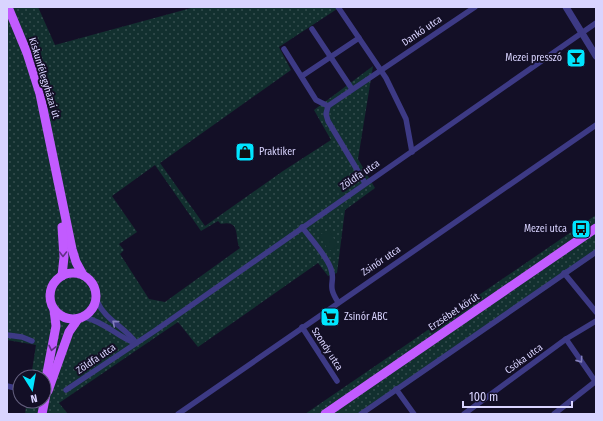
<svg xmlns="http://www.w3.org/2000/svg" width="603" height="421" viewBox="0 0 603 421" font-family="'Fira Sans Condensed',sans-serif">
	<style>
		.grass { fill: url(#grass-dots); fill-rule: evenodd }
		.garden { fill: #12302f }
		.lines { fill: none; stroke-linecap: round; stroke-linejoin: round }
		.minor { stroke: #3d3a85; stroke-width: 5.5 }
		.tertiary { stroke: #3d3a85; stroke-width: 7 }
		.primary { stroke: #c25bff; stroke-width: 9 }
		.oneway { stroke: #623188 }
		.oneway2 { stroke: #837fbc }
		.labels { text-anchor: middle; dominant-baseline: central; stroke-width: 4; stroke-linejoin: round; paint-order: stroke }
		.street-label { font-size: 10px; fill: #d9d4ff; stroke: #130f26 }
		.poi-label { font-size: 10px; fill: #d9d4ff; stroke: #130f26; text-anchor: end }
	</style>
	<defs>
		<pattern id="grass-dots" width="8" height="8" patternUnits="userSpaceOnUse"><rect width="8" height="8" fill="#12302f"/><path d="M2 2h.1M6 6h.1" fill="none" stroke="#344d4e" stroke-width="1.8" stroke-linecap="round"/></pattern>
	</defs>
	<rect width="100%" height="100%" fill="#130f26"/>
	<g class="grass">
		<path d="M7 7H38L55 45 195 7H336L337 9 279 47 291 70 160 163 205 226 283 171 331 140 314 110 373 66 358 159 375 188 345 210 337 273 328 276 318 263 198 347 178 322 59 403 68 414H25L27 401H44V377H31L36 345 7 340ZM155 165 201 231 218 221 221 224C242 219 234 240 240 248L165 302 149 299 120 254 124 250 119 244 137 232 112 196Z"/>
		<polygon points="596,215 596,255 365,414 305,414"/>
	</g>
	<polygon class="garden" points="329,230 338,246 329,251 319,235"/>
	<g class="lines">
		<g class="minor">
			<polyline points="338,7 386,78 406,119 412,152"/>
			<polyline points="312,29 352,89"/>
			<polyline points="284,49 316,100 328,106"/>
			<polyline points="302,76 359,38"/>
			<polyline points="365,183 328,121 326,114 328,106 475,7"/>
			<path d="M302 227C310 238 327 256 331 269 336 283 326 284 338 302"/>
			<polyline points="564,273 596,312"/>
			<path d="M97 301C105 320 125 327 136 343"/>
			<path d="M84 317C107 323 116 336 135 343"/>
			<polyline points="302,327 337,381"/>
			<polyline points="7,335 22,337 32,341"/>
			<polyline points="566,339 595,381"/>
			<polyline points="7,386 20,389"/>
			<polyline points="396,389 414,414"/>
			<polyline points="66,390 156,330 596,23"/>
			<polyline points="178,414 596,125"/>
			<polyline points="361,414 596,252"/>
			<polyline points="464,414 566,339 596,321"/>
			<polyline points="554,414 596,381"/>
		</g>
		<polyline class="tertiary" points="566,7 596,56"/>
		<g class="primary">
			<polyline points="8,7 27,53 40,94 72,249 76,262 83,275"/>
			<circle cx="73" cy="296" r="23"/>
			<polyline points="62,276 64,257 62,227"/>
			<polyline points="48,391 69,332 78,319"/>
			<polyline points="42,414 46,394 46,378 56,326 54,310"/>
			<polyline points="325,414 596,228"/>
		</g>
	</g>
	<defs><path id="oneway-chevron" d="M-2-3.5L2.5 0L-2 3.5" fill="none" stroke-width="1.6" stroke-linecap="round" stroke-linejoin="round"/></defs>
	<g class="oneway">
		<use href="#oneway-chevron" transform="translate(63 254) rotate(90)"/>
		<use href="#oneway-chevron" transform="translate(52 348) rotate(102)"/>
	</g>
	<g class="oneway2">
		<use href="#oneway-chevron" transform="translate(115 323) rotate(-140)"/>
		<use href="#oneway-chevron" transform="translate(580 360) rotate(55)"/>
	</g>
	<defs>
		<g id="bar-square" transform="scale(1)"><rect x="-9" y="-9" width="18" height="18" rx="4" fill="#00e5ff" stroke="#130f26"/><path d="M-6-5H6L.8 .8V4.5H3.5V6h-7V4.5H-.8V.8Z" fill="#111"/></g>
		<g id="shop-square" transform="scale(1)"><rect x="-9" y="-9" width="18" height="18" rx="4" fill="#00e5ff" stroke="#130f26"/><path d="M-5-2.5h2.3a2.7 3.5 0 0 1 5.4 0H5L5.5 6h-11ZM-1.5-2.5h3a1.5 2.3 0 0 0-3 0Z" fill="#111"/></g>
		<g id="bus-square" transform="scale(1)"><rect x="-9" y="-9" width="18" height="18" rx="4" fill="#00e5ff" stroke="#130f26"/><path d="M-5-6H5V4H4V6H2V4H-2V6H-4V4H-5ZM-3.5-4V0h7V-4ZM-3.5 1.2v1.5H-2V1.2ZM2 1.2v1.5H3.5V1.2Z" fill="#111"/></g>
		<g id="supermarket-square" transform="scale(1)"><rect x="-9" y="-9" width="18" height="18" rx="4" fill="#00e5ff" stroke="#130f26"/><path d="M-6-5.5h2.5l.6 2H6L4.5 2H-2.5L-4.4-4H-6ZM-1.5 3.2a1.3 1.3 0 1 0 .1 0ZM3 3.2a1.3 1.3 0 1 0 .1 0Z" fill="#111"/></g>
	</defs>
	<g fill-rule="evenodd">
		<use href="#bar-square" x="576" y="58"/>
		<use href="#shop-square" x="245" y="152"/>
		<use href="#bus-square" x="581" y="229"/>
		<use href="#supermarket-square" x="330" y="317"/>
	</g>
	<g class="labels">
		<g class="street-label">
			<text transform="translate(422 31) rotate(-34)">Dankó utca</text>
			<text transform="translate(44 78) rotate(73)">Kiskunfélegyházai út</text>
			<text transform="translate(360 175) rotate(-34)">Zöldfa utca</text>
			<text transform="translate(381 261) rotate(-34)">Zsinór utca</text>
			<text transform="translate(454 312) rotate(-34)">Erzsébet körút</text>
			<text transform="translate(327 349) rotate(57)">Szondy utca</text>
			<text transform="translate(96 359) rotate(-34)">Zöldfa utca</text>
			<text transform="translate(524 359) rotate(-36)">Csóka utca</text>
		</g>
		<g class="poi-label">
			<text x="562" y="58">Mezei presszó</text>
			<text x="259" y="152" text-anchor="start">Praktiker</text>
			<text x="567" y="229">Mezei utca</text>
			<text x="344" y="317" text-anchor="start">Zsinór ABC</text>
		</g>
	</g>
	<rect width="603" height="421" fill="none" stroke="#d9d4ff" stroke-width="16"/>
	<g transform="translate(32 389) rotate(169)"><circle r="19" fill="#130f26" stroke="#625e7d"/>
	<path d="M0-3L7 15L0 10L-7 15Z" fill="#00e5ff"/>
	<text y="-6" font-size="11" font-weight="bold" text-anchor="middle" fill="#d9d4ff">N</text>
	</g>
	<path d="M463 401v6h109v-6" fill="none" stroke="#d9d4ff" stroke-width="2"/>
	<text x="469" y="401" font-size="12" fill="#d9d4ff" stroke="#130f26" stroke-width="3" paint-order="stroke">100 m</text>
</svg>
